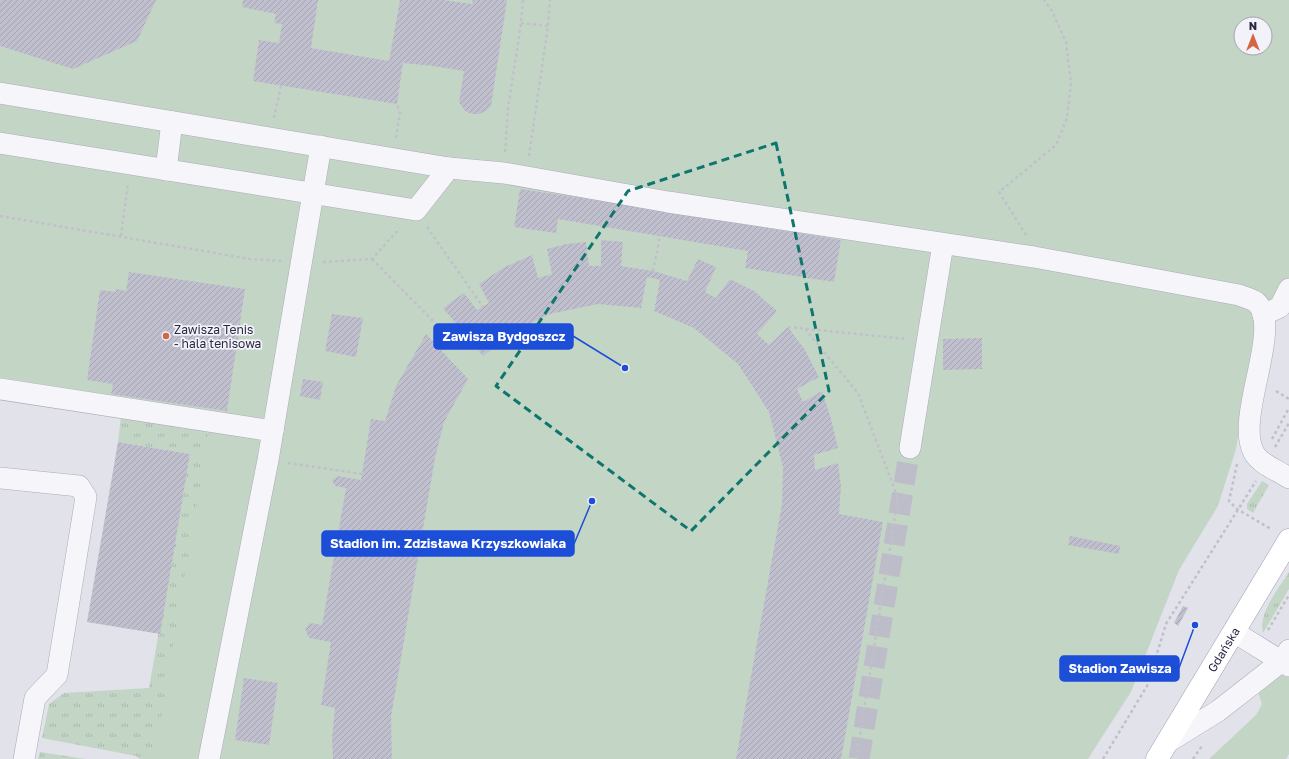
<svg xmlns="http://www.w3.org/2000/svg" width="1289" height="759" viewBox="0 0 1289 759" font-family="'Golos Text',sans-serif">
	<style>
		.grass { fill: url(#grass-tufts) }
		.green { fill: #c3d6c6; fill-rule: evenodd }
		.building { fill: url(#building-hatch) }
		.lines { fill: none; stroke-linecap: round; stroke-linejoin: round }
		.minor-tunnel { stroke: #bdbdca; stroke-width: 21; stroke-dasharray: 21 10; stroke-linecap: butt }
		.minor-casing { stroke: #abaab9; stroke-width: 22 }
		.major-casing { stroke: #a1a1b8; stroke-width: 23 }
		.path { stroke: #c1c0ca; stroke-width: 2.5; stroke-dasharray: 3 3; stroke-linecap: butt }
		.minor { stroke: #f6f5f9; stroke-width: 21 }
		.major { stroke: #fff; stroke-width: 22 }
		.marked { fill: none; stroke: #0f766e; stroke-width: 3; stroke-dasharray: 8 5; stroke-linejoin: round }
		.poi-dot { fill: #d56643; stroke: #f2f2f8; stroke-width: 1.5 }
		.labels { text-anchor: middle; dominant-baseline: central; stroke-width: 3.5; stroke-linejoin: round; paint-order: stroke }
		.poi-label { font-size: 12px; fill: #2a2944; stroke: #f2f2f8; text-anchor: start }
		.street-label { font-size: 12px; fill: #2a2944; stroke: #f2f2f8 }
		.leader { fill: none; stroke: #1d4ed8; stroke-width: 1.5 }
		.callout-dot { fill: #1d4ed8; stroke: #f2f2f8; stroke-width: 1.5 }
		.callout { fill: #1d4ed8; stroke: #1d4ed8; stroke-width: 1.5 }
		.callout-label { font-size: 13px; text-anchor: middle; font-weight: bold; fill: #fff }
	</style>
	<defs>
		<pattern id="grass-tufts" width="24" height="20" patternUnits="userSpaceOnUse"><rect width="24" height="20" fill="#c3d6c6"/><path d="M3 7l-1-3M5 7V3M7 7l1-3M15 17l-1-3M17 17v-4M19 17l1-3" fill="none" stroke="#a8b8ab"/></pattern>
		<pattern id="building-hatch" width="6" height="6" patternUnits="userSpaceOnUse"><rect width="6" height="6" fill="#c0bfce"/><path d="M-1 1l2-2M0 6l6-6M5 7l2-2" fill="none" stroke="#a5a4b2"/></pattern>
	</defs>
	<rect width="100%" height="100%" fill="#e2e2eb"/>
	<g class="grass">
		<polygon points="0,371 231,416 179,759 140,759 136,756 42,738 49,704 64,693 149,688 190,454 118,442 121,417"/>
		<polygon points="1262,481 1269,485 1253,513 1247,509 1247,504"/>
		<path d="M1289 572V589L1263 633C1258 612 1279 589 1289 572Z"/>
		<polygon points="40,752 86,759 38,759"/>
	</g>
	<g class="green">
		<path d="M0 0H1289V311L1254 337 1236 449 1218 506 1179 570 1131 692 1088 759H154L209 431 0 399ZM1241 24H1265V48H1241Z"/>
		<polygon points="1281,672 1289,677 1289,754 1286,759 1209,759 1256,715 1262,704 1257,689"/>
	</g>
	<g class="building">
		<polygon points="0,0 156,0 137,41 73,69 0,46"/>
		<polygon points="243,0 318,0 311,48 389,61 400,0 443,0 472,4 473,0 507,0 491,106 486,111 479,114 472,114 465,111 459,102 464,71 433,66 403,63 397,104 253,81 259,40 279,43 282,24 274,23 276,14 242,7"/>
		<polygon points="520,189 629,205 841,240 834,282 745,268 748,251 558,219 556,233 514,227"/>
		<polygon points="601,240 623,242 621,266 653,271 687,281 698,259 716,267 705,292 716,298 730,279 754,291 777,311 757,334 769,345 788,327 805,350 819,377 797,389 803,402 822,391 831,419 838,448 814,455 815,470 838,463 841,486 839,514 883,522 841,759 736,759 782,504 783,467 769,412 738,364 694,328 654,311 660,280 647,277 641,308 598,304 550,314 511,333 483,356 443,308 464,293 477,310 489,303 479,284 503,268 532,255 538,278 552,274 547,249 566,244 586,242 589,266 601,266"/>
		<polygon points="129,272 245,289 227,411 111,394 113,384 87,380 100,290 116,292 116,289 126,291"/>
		<polygon points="332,314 363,318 356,357 325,351"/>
		<polygon points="426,334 468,379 444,422 435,458 391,717 392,759 333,759 332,738 335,708 321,705 331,642 309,638 305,629 310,623 322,625 346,488 335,486 332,480 338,476 361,480 371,419 385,421 396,386"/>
		<polygon points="982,338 982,369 943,370 943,339"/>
		<polygon points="303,379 323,382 320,400 300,396"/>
		<polygon points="118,442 190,454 160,634 87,622"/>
		<polygon points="1070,536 1120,546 1119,554 1068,545"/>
		<polygon points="1183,606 1188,608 1178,626 1174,623"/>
		<polygon points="244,678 278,683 269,745 235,740"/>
	</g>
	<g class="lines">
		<polyline class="minor-tunnel" points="859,759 910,448"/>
		<g class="minor-casing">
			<g id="minor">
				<path d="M0 93 449 168 504 173 668 202 1034 257 1239 295C1244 297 1252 299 1256 302 1284 327 1234 417 1254 453 1261 465 1279 471 1289 478"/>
				<polyline points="0,143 416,210 449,168"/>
				<polyline points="166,170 172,122"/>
				<polyline points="1263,315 1280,307 1289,289"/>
				<polyline points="0,389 273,431"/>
				<polyline points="910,448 943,244"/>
				<polyline points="0,478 79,486 86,497 57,675 35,698 24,759"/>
				<polyline points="1234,632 1289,666"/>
				<polyline points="1168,742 1218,711 1282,661 1289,650"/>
				<polyline points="209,759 268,460 321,146"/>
			</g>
		</g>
		<g class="major-casing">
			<g id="major">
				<path id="s1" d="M1157 759 1289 540"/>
			</g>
		</g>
		<g class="path">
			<polyline points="521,23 548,26"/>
			<polyline points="274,118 281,86"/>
			<polyline points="396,138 400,113 397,104"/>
			<polyline points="505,152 508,109 521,23 523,0"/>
			<polyline points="529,156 548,26 550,0"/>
			<polyline points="0,216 250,259 282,261"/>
			<polyline points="427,227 483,307"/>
			<polyline points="1026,235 999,192 1056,145 1067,118 1071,83 1066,42 1052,11 1044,0"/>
			<polyline points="121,236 128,183"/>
			<polyline points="372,259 435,323"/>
			<polyline points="323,262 372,259 400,228"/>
			<polyline points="653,271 663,222"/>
			<polyline points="788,327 907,339"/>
			<polyline points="805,329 858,393 898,498 856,759"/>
			<polyline points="1276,391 1289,399"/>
			<polyline points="1272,439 1289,408"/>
			<polyline points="1275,447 1289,423"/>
			<polyline points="288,463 362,474"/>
			<polyline points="1237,464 1229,501 1237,509 1271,529"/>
			<polyline points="1268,630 1289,595"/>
			<polyline points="1103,759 1147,686 1166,624 1256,481"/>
			<polyline points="1193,759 1202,746"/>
		</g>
		<use href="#minor" class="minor"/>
		<use href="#major" class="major"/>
	</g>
	<path class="marked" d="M776 143 829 391 691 531 496 386 628 191Z"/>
	<circle class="poi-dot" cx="166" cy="336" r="4"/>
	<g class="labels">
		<g class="poi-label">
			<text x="174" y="329">Zawisza Tenis<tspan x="174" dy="14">- hala tenisowa</tspan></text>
		</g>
		<g class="street-label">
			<text stroke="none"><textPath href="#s1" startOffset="128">Gdańska</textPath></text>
		</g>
	</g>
	<path class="leader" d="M625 368L573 336M592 501L574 544M1195 625L1179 668"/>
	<g class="callout-dot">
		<circle cx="625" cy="368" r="4"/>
		<circle cx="592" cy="501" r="4"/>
		<circle cx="1195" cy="625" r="4"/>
	</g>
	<g class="callout">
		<rect x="434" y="324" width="139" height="25" rx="4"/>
		<rect x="322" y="531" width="252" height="25" rx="4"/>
		<rect x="1060" y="656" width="119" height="25" rx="4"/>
	</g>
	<g class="callout-label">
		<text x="504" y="341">Zawisza Bydgoszcz</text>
		<text x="448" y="548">Stadion im. Zdzisława Krzyszkowiaka</text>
		<text x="1120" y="673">Stadion Zawisza</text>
	</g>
	<g transform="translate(1253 36)"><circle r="19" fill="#f2f2f8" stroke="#a2a2b0"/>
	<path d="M0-3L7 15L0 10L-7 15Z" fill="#d56643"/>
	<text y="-6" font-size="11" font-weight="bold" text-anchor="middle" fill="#2a2944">N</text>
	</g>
</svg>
